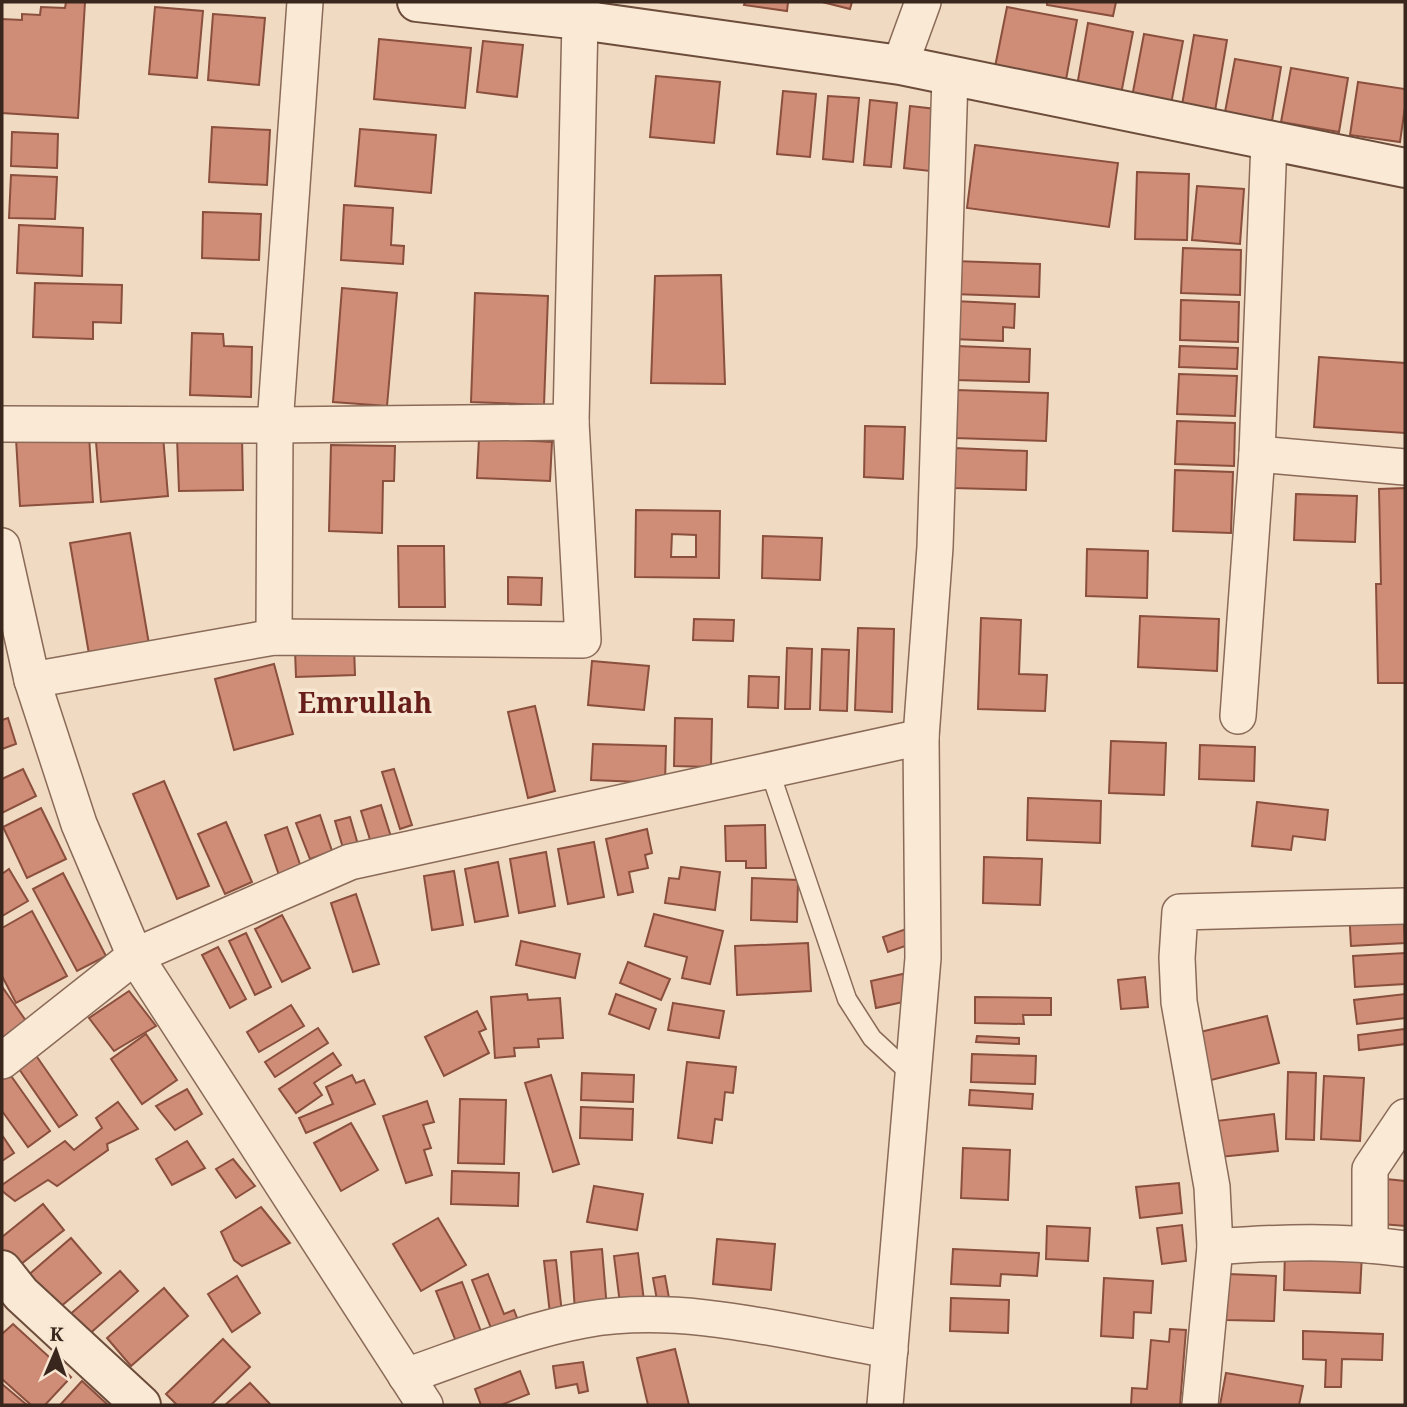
<svg xmlns="http://www.w3.org/2000/svg" width="1407" height="1407" viewBox="0 0 1407 1407" font-family="'Noto Serif',serif">
	<style>
		.building { fill: #cf8c76; stroke: #8a4f3d; stroke-width: 2; fill-rule: evenodd }
		.lines { fill: none; stroke-linecap: round; stroke-linejoin: round }
		.lane-casing { stroke: #8a6a58; stroke-width: 21 }
		.street-casing { stroke: #8a6a58; stroke-width: 38 }
		.secondary-casing { stroke: #6c4c3b; stroke-width: 42 }
		.lane { stroke: #fae9d5; stroke-width: 18 }
		.street { stroke: #fae9d5; stroke-width: 35 }
		.secondary { stroke: #fae9d5; stroke-width: 38 }
		.labels { text-anchor: middle; dominant-baseline: central; stroke-width: 7; stroke-linejoin: round; paint-order: stroke }
		.district-label { font-size: 28px; font-weight: bold; fill: #671e1b; stroke: #f7e6d1 }
	</style>
	<rect width="100%" height="100%" fill="#f0dac1"/>
	<g class="building">
		<polygon points="66,2 85,2 78,118 2,113 2,19 22,20 22,14 40,15 41,7 65,8"/>
		<polygon points="745,2 788,2 787,11 744,5"/>
		<polygon points="822,2 852,2 850,9"/>
		<polygon points="1047,2 1116,2 1113,16 1047,5"/>
		<polygon points="155,7 203,11 197,78 149,74"/>
		<polygon points="1007,7 1077,20 1065,85 994,72"/>
		<polygon points="213,14 265,18 259,85 208,80"/>
		<polygon points="1088,23 1133,32 1121,94 1077,86"/>
		<polygon points="1144,34 1183,41 1171,104 1132,97"/>
		<polygon points="1194,35 1227,40 1215,111 1182,105"/>
		<polygon points="379,39 471,48 465,108 374,99"/>
		<polygon points="483,41 523,45 517,97 477,92"/>
		<polygon points="1235,59 1281,67 1272,121 1225,112"/>
		<polygon points="1291,68 1348,78 1339,132 1281,122"/>
		<polygon points="656,76 720,82 714,143 650,137"/>
		<polygon points="1358,82 1405,89 1405,107 1400,142 1350,135"/>
		<polygon points="783,91 816,94 810,157 777,154"/>
		<polygon points="828,96 859,98 853,162 823,159"/>
		<polygon points="870,100 897,103 891,167 864,165"/>
		<polygon points="910,106 936,109 930,171 904,168"/>
		<polygon points="212,127 270,130 267,185 209,182"/>
		<polygon points="360,129 436,135 431,193 355,186"/>
		<polygon points="12,132 58,134 57,168 11,166"/>
		<polygon points="975,145 1118,163 1109,227 967,208"/>
		<polygon points="1137,172 1189,174 1187,240 1135,239"/>
		<polygon points="11,175 57,177 55,219 9,218"/>
		<polygon points="1197,186 1244,189 1240,244 1192,240"/>
		<polygon points="344,205 393,208 391,245 404,246 403,264 341,260"/>
		<polygon points="203,212 261,214 259,260 202,258"/>
		<polygon points="19,225 83,228 82,276 17,273"/>
		<polygon points="1183,248 1241,250 1240,295 1181,293"/>
		<polygon points="954,261 1040,264 1039,297 953,294"/>
		<polygon points="721,275 725,384 651,383 655,276"/>
		<polygon points="35,283 122,285 121,323 93,322 93,339 33,337"/>
		<polygon points="342,288 397,293 387,406 333,402"/>
		<polygon points="475,293 548,296 544,405 471,402"/>
		<polygon points="1181,300 1239,302 1238,342 1180,340"/>
		<polygon points="954,301 1015,304 1014,328 1003,327 1003,341 952,339"/>
		<polygon points="192,333 223,334 224,346 252,347 251,397 190,395"/>
		<polygon points="956,346 1030,349 1029,382 955,380"/>
		<polygon points="1180,346 1238,348 1237,369 1179,367"/>
		<polygon points="1319,357 1405,363 1405,433 1314,427"/>
		<polygon points="1179,374 1237,376 1235,416 1177,414"/>
		<polygon points="956,390 1048,393 1046,441 954,438"/>
		<polygon points="1177,421 1235,423 1234,466 1175,464"/>
		<polygon points="865,426 905,427 903,479 864,477"/>
		<polygon points="89,435 93,502 20,506 16,439"/>
		<polygon points="163,436 168,496 101,502 96,442"/>
		<polygon points="242,436 243,490 179,491 177,438"/>
		<polygon points="479,438 552,442 550,481 477,478"/>
		<polygon points="331,445 395,446 394,481 383,481 382,533 329,531"/>
		<polygon points="954,448 1027,451 1026,490 953,488"/>
		<polygon points="1175,470 1233,472 1231,533 1173,531"/>
		<polygon points="1405,488 1405,683 1378,683 1376,584 1381,584 1379,489"/>
		<polygon points="1296,494 1357,496 1355,542 1294,540"/>
		<path d="M636 510 720 511 719 578 635 577ZM672 534 696 535V557H671Z"/>
		<polygon points="130,533 149,644 89,654 70,543"/>
		<polygon points="763,536 822,538 820,580 762,578"/>
		<polygon points="398,546 444,546 445,607 399,607"/>
		<polygon points="1087,549 1148,551 1147,598 1086,596"/>
		<polygon points="508,577 542,578 541,605 508,604"/>
		<polygon points="1140,616 1219,619 1217,671 1138,667"/>
		<polygon points="981,618 1021,620 1019,674 1047,675 1045,711 978,709"/>
		<polygon points="694,619 734,620 733,641 693,640"/>
		<polygon points="858,628 894,629 892,712 855,710"/>
		<polygon points="354,647 355,675 296,677 295,650"/>
		<polygon points="787,648 812,649 810,709 785,709"/>
		<polygon points="822,649 849,650 847,711 820,710"/>
		<polygon points="592,661 649,666 644,710 588,705"/>
		<polygon points="274,664 293,734 234,750 215,679"/>
		<polygon points="749,676 779,677 778,708 748,707"/>
		<polygon points="535,706 555,791 528,798 508,712"/>
		<polygon points="8,718 16,744 2,749 2,720"/>
		<polygon points="675,718 712,719 711,767 674,766"/>
		<polygon points="1111,741 1166,743 1164,795 1109,793"/>
		<polygon points="593,744 666,746 665,783 591,780"/>
		<polygon points="1200,745 1255,747 1254,781 1199,779"/>
		<polygon points="23,769 36,796 2,813 2,779"/>
		<polygon points="394,769 412,825 400,829 382,772"/>
		<polygon points="164,781 209,886 177,899 133,794"/>
		<polygon points="1028,798 1101,801 1100,843 1027,840"/>
		<polygon points="1257,802 1328,810 1325,840 1293,836 1291,850 1252,846"/>
		<polygon points="381,805 393,843 373,849 361,811"/>
		<polygon points="41,808 66,859 27,878 3,827"/>
		<polygon points="320,815 332,851 310,859 296,823"/>
		<polygon points="350,817 361,855 346,858 335,821"/>
		<polygon points="226,822 252,882 225,894 198,834"/>
		<polygon points="765,825 766,868 746,868 746,861 726,861 725,826"/>
		<polygon points="287,827 302,870 280,878 265,835"/>
		<polygon points="647,829 652,853 645,855 648,868 629,872 633,892 618,895 606,839"/>
		<polygon points="594,842 604,897 568,904 558,849"/>
		<polygon points="546,852 555,906 519,913 510,859"/>
		<polygon points="984,857 1042,859 1040,905 983,903"/>
		<polygon points="498,862 508,916 475,922 465,869"/>
		<polygon points="681,867 720,872 715,910 665,903 669,878 679,879"/>
		<polygon points="9,869 28,901 2,916 2,874"/>
		<polygon points="454,871 463,925 432,930 424,876"/>
		<polygon points="63,873 106,956 77,971 33,889"/>
		<polygon points="752,878 798,880 797,922 751,920"/>
		<polygon points="356,894 379,964 353,972 331,903"/>
		<polygon points="1403,906 1405,943 1351,946 1349,910"/>
		<polygon points="32,911 67,976 16,1003 2,976 2,928"/>
		<polygon points="654,914 723,931 710,984 682,978 687,957 645,946"/>
		<polygon points="282,915 310,968 282,982 255,929"/>
		<polygon points="912,927 917,942 888,952 883,937"/>
		<polygon points="246,933 271,987 255,995 229,941"/>
		<polygon points="521,941 580,954 575,978 516,965"/>
		<polygon points="808,943 811,991 737,995 735,946"/>
		<polygon points="218,947 246,999 230,1008 202,955"/>
		<polygon points="1405,953 1405,984 1355,987 1353,956"/>
		<polygon points="628,962 670,979 661,1000 620,983"/>
		<polygon points="907,973 912,1000 876,1008 871,981"/>
		<polygon points="1145,977 1148,1007 1121,1009 1118,980"/>
		<polygon points="3,988 31,1028 2,1047 2,989"/>
		<polygon points="129,991 156,1026 114,1051 89,1018"/>
		<polygon points="527,994 528,1000 560,998 563,1038 538,1039 539,1047 514,1048 515,1056 495,1058 491,997"/>
		<polygon points="616,994 656,1009 649,1029 609,1014"/>
		<polygon points="1405,994 1405,1018 1357,1024 1354,1000"/>
		<polygon points="975,997 1051,998 1051,1015 1023,1015 1024,1024 975,1023"/>
		<polygon points="673,1003 724,1011 719,1038 668,1030"/>
		<polygon points="291,1005 304,1026 259,1052 247,1032"/>
		<polygon points="477,1011 486,1029 479,1032 489,1053 444,1076 425,1037"/>
		<polygon points="1267,1016 1279,1063 1207,1081 1196,1033"/>
		<polygon points="318,1028 328,1043 275,1077 265,1062"/>
		<polygon points="1405,1029 1405,1044 1359,1050 1358,1035"/>
		<polygon points="146,1034 177,1080 142,1104 111,1059"/>
		<polygon points="977,1036 1019,1038 1019,1044 976,1042"/>
		<polygon points="333,1053 341,1065 314,1083 322,1095 296,1113 279,1089"/>
		<polygon points="35,1054 77,1115 59,1127 17,1066"/>
		<polygon points="972,1054 1036,1056 1035,1084 971,1082"/>
		<polygon points="687,1062 736,1067 733,1093 725,1092 722,1120 715,1119 712,1143 678,1138"/>
		<polygon points="1288,1072 1316,1073 1314,1140 1286,1139"/>
		<polygon points="9,1073 50,1131 28,1147 2,1111 2,1077"/>
		<polygon points="582,1073 634,1075 633,1102 581,1100"/>
		<polygon points="352,1075 356,1083 364,1080 375,1104 306,1133 299,1118 333,1104 326,1087"/>
		<polygon points="551,1075 579,1164 553,1172 525,1083"/>
		<polygon points="1324,1076 1364,1078 1360,1141 1321,1139"/>
		<polygon points="187,1089 202,1114 175,1130 156,1106"/>
		<polygon points="970,1090 1033,1094 1032,1109 969,1105"/>
		<polygon points="460,1099 506,1100 504,1164 458,1163"/>
		<polygon points="427,1101 434,1122 423,1125 431,1148 424,1150 432,1175 406,1183 383,1116"/>
		<polygon points="118,1102 138,1129 107,1144 108,1150 57,1186 48,1180 15,1201 2,1191 2,1185 65,1141 74,1150 102,1128 96,1118"/>
		<polygon points="581,1107 633,1109 632,1140 580,1138"/>
		<polygon points="1274,1114 1278,1151 1220,1157 1216,1121"/>
		<polygon points="351,1123 378,1170 341,1191 314,1143"/>
		<polygon points="2,1135 14,1153 2,1161"/>
		<polygon points="187,1141 205,1168 172,1185 156,1159"/>
		<polygon points="963,1148 1010,1150 1008,1200 961,1198"/>
		<polygon points="233,1159 255,1186 236,1198 216,1169"/>
		<polygon points="452,1171 519,1173 518,1206 451,1204"/>
		<polygon points="1386,1179 1405,1181 1405,1226 1382,1224"/>
		<polygon points="1179,1183 1182,1213 1140,1218 1136,1187"/>
		<polygon points="594,1186 643,1194 637,1230 587,1222"/>
		<polygon points="43,1204 64,1230 16,1268 2,1250 2,1237"/>
		<polygon points="261,1207 290,1243 242,1266 234,1260 221,1232"/>
		<polygon points="438,1218 466,1265 421,1291 393,1244"/>
		<polygon points="1182,1225 1186,1261 1162,1264 1157,1228"/>
		<polygon points="1047,1226 1090,1228 1088,1261 1046,1259"/>
		<polygon points="71,1238 101,1273 54,1312 25,1278"/>
		<polygon points="717,1239 775,1244 771,1290 713,1284"/>
		<polygon points="602,1249 607,1309 575,1311 571,1252"/>
		<polygon points="953,1249 1039,1253 1037,1276 1001,1274 1000,1286 951,1284"/>
		<polygon points="1285,1250 1362,1253 1360,1293 1284,1290"/>
		<polygon points="638,1253 644,1301 620,1304 614,1256"/>
		<polygon points="556,1260 562,1313 550,1314 544,1261"/>
		<polygon points="120,1271 138,1291 78,1344 60,1323"/>
		<polygon points="488,1274 504,1314 514,1310 519,1323 493,1333 472,1280"/>
		<polygon points="1228,1274 1276,1276 1274,1321 1226,1320"/>
		<polygon points="237,1276 260,1313 232,1332 208,1294"/>
		<polygon points="665,1276 669,1298 657,1300 653,1278"/>
		<polygon points="1104,1278 1153,1281 1151,1313 1134,1312 1133,1338 1101,1336"/>
		<polygon points="462,1282 482,1334 457,1344 436,1291"/>
		<polygon points="164,1288 188,1316 131,1366 107,1338"/>
		<polygon points="951,1298 1009,1300 1008,1333 950,1331"/>
		<polygon points="13,1324 71,1377 45,1405 31,1405 2,1379 2,1334"/>
		<polygon points="1170,1329 1186,1330 1180,1405 1131,1405 1132,1388 1147,1389 1151,1340 1169,1342"/>
		<polygon points="1303,1331 1383,1334 1382,1360 1342,1359 1341,1387 1325,1387 1326,1360 1303,1359"/>
		<polygon points="223,1339 250,1367 211,1405 177,1405 166,1394"/>
		<polygon points="675,1349 689,1405 648,1405 637,1358"/>
		<polygon points="583,1362 588,1391 579,1393 577,1384 556,1388 553,1366"/>
		<polygon points="520,1371 529,1394 501,1405 481,1405 475,1389"/>
		<polygon points="1226,1373 1303,1386 1299,1405 1220,1405"/>
		<polygon points="82,1381 108,1405 60,1405"/>
		<polygon points="250,1383 271,1405 225,1405"/>
		<polygon points="2,1384 27,1405 2,1405"/>
	</g>
	<g class="lines">
		<g class="lane-casing">
			<polyline id="lane" points="769,769 847,999 872,1038 913,1076"/>
		</g>
		<g class="street-casing">
			<g id="street">
				<polyline points="900,65 923,2"/>
				<polyline points="2,424 275,425 571,422"/>
				<polyline points="1257,454 1405,467"/>
				<polyline points="2,546 32,680 79,824 135,956 425,1405"/>
				<polyline points="274,637 275,425 305,2"/>
				<polyline points="32,680 274,637 583,640 571,422 580,20 582,2"/>
				<polyline points="1238,716 1257,454 1269,141"/>
				<polyline points="2,1061 135,956 350,862 921,737"/>
				<polyline points="1370,1245 1370,1169 1405,1117"/>
				<path d="M1215 1247C1279 1242 1342 1240 1405 1249"/>
				<path d="M406 1376C464 1356 523 1331 584 1320 683 1302 791 1333 890 1350"/>
				<polyline points="885,1405 923,958 921,737 935,547 950,77"/>
				<polyline points="1200,1405 1215,1247 1212,1187 1179,1002 1177,958 1180,912 1405,906"/>
			</g>
		</g>
		<g class="secondary-casing">
			<g id="secondary">
				<polyline points="417,2 580,20 900,65 1405,168"/>
				<polyline points="2,1270 21,1294 141,1405"/>
			</g>
		</g>
		<use href="#lane" class="lane"/>
		<use href="#street" class="street"/>
		<use href="#secondary" class="secondary"/>
	</g>
	<g class="labels">
		<g class="district-label">
			<text x="365" y="702">Emrullah</text>
		</g>
	</g>
	<rect width="1407" height="1407" fill="none" stroke="#39261d" stroke-width="7"/>
	<g transform="translate(56 1351) rotate(2)" stroke="#f7e6d1" stroke-width="5" paint-order="stroke">
	<path d="M0-5L12 26L0 18L-12 26Z" fill="#39261d"/>
	<text y="-10" font-size="19" font-weight="bold" text-anchor="middle" fill="#39261d">K</text>
	</g>
</svg>
